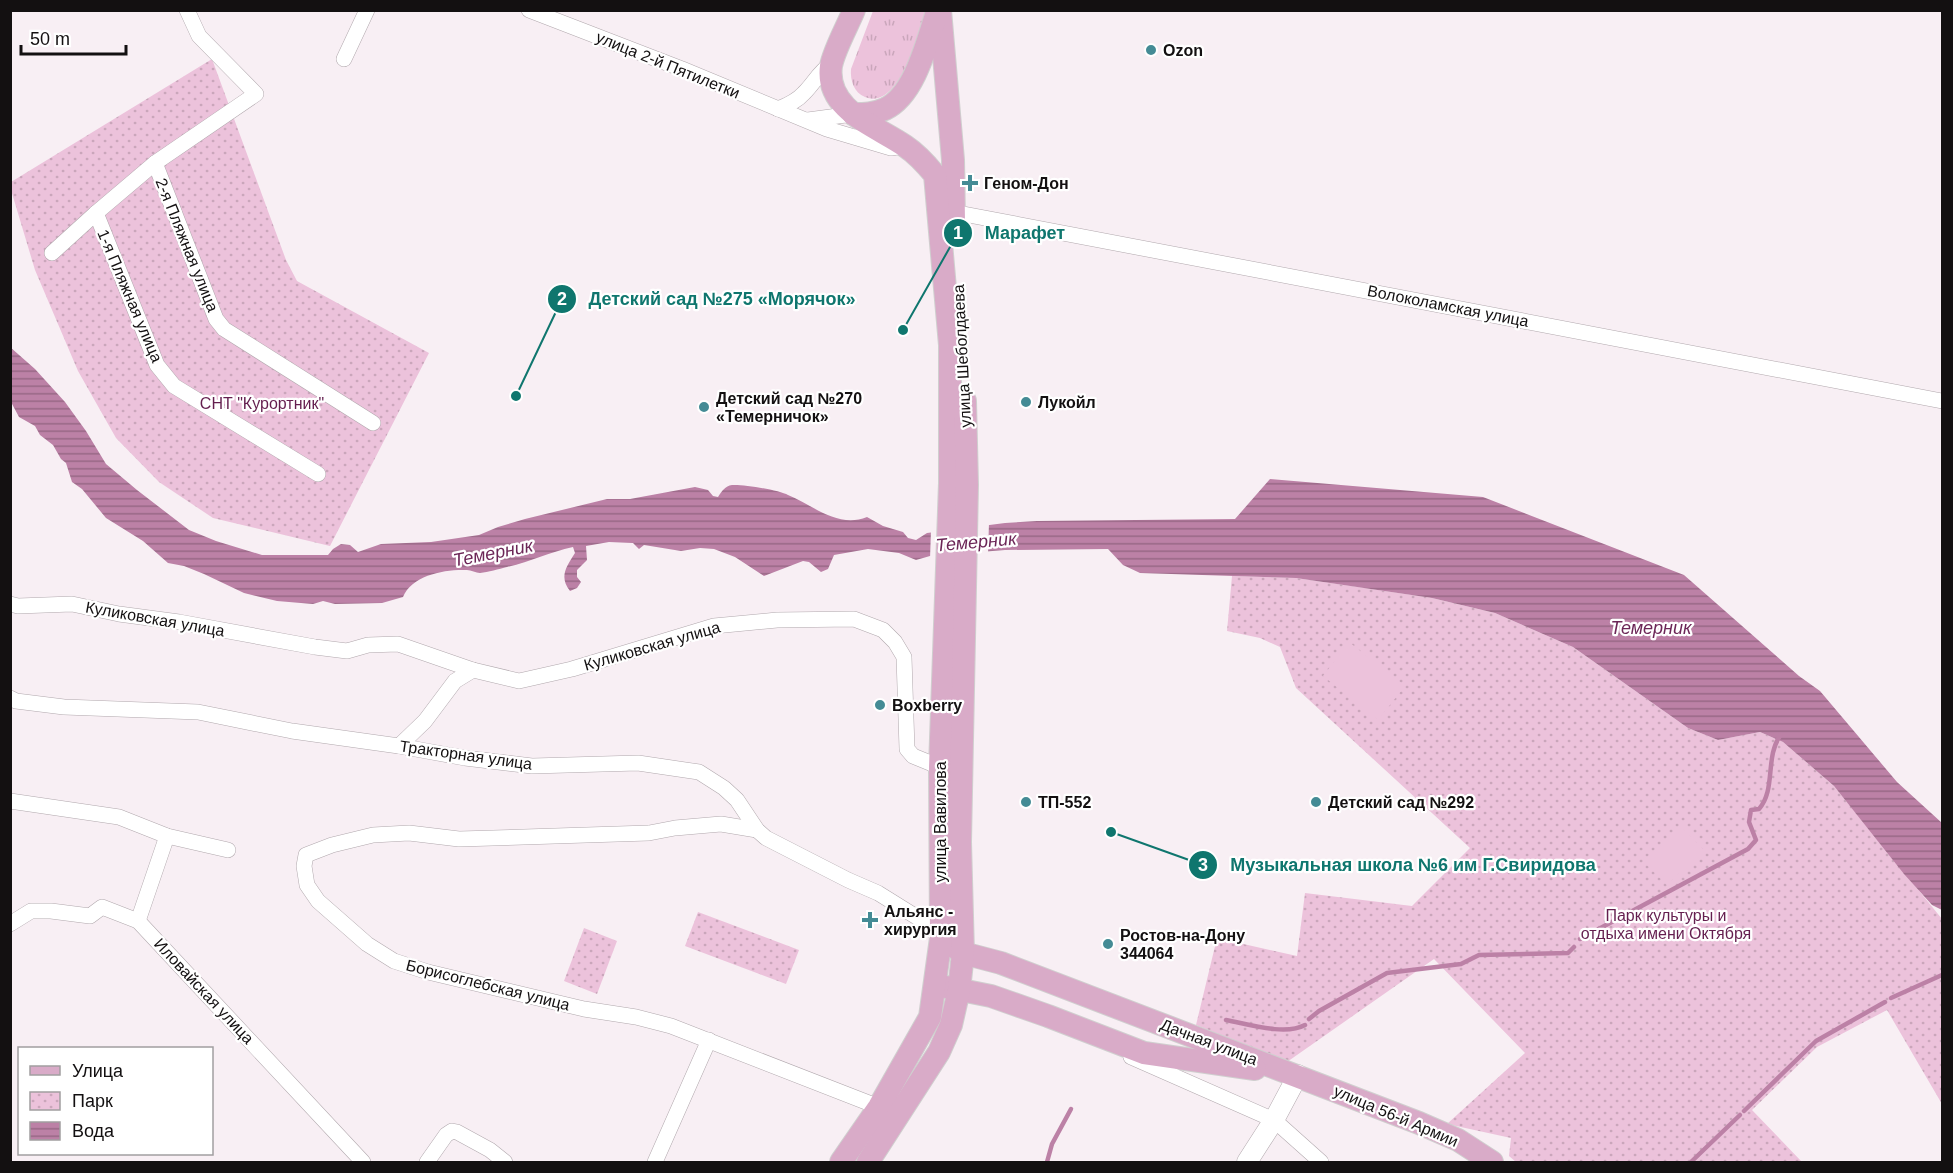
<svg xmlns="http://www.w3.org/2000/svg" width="1953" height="1173" viewBox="0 0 1953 1173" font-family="Arial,sans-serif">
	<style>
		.grass { fill: url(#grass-tufts) }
		.park { fill: url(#park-dots) }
		.pitch { fill: #ecc2db }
		.water { fill: url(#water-rules) }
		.pier { fill: #f8eff4 }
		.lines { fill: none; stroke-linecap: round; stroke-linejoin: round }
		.stream { stroke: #bc81a6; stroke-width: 4.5 }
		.street-casing { stroke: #b1a8ad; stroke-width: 16 }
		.secondary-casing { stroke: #b1a8ad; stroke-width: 21 }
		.primary-casing { stroke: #d0cfcf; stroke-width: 24 }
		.street { stroke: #fff; stroke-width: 15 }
		.secondary { stroke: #fff; stroke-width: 20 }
		.primary { stroke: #d9abc8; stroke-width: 22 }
		.poi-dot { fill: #448b95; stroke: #fff; stroke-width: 2 }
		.labels { text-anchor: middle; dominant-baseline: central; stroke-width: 4.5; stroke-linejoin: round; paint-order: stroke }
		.poi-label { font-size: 16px; font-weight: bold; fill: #131011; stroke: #fff; text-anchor: start }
		.street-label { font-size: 16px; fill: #131011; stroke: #fff }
		.park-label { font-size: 16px; fill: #641e4f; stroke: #fff }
		.water-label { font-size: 18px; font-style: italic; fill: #6c2657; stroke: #fff }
		.leader { fill: none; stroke: #0f766e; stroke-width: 2 }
		.callout-dot { fill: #0f766e; stroke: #fff; stroke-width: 2 }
		.mark-label { font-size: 18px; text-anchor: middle; font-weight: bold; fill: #fff }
		.callout-label { font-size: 18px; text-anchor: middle; font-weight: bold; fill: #0f766e; stroke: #fff; stroke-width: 4.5; stroke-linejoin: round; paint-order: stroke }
	</style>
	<defs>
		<pattern id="grass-tufts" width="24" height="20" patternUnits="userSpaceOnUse" patternTransform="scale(1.5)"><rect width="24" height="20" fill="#ecc2db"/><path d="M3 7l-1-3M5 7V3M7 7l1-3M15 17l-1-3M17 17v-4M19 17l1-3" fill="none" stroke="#caa6bb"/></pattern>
		<pattern id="park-dots" width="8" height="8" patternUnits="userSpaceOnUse" patternTransform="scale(1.5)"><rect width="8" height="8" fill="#ecc2db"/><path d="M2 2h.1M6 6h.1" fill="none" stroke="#caa6bb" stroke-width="1.8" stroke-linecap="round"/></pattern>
		<pattern id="water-rules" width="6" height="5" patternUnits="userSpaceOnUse" patternTransform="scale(1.5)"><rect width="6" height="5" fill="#bc81a6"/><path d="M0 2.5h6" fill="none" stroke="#986886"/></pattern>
	</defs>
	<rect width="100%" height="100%" fill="#f8eff4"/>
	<path class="grass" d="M873 11H928C919 33 899 111 865 97 854 93 850 80 851 69Z"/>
	<g class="park">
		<polygon points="212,59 286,260 297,281 429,353 330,546 213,518 159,482 116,438 78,371 35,270 11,190 11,182"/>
		<polygon points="1232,576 1296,578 1358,587 1432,598 1495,613 1573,647 1688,728 1718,740 1760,732 1783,742 1834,786 1942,919 1942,1104 1887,1010 1817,1047 1752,1110 1802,1162 1516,1162 1509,1156 1511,1138 1447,1124 1525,1053 1434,959 1287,1062 1196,1025 1217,938 1297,956 1305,893 1412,906 1470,848 1296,688 1280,647 1260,638 1227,631"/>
		<polygon points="698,912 799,950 786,984 685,946"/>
		<polygon points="584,928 617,941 597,994 564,981"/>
	</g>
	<g class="pitch">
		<polygon points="1349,642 1405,686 1378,720 1323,676"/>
		<polygon points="1680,825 1704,850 1667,885 1643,861"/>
	</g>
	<path class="water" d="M10 347 35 369 65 402 86 431 106 464 137 490 189 530 216 541 262 555H328L333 549 341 544 350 545 358 552 381 544 431 542 479 535 498 527 525 519 607 499H630L695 487 708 490 713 496 718 497C722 491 725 486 732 485 742 484 779 490 788 495 813 505 838 529 867 517L883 526 903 532 908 538 916 540 927 533 1005 523 1037 521 1235 519 1270 479 1483 497 1684 575 1799 676 1820 691 1897 782 1942 823V910L1932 905 1904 874 1834 786 1783 742 1760 732 1718 740 1688 728 1573 647 1495 613 1432 598 1296 578 1140 573 1123 565 1108 549 1005 550 930 556 916 560 899 553 868 549 834 555 828 569 821 572 809 562 803 561 764 576 735 557 714 549 700 548 681 551 644 545 639 549 633 543 609 542 586 546 587 560 577 570V577L581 582 577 588 570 591C559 577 566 567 575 553L573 547C550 552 530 562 507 567 499 569 488 572 480 573 476 573 471 570 467 570 445 569 412 575 403 597L382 603 335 604 323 601 313 604 277 601 244 593 204 574 184 566 168 563 143 541 106 518 82 489 72 482 66 463 61 459 53 445 40 435 35 426 19 417 11 402Z"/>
	<polygon class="pier" points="989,522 988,555 930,559 931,530"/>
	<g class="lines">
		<g class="stream">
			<path d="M1580 939 1748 849 1756 840 1749 822 1751 810 1759 809C1776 790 1765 757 1780 736"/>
			<polyline points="1891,998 1942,975"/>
			<polyline points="1309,1019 1319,1011 1387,973 1461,964 1479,955 1568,953 1574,947"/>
			<path d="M1226 1020C1248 1024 1285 1036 1305 1025"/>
			<polyline points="1744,1111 1816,1041 1885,1002"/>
			<polyline points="1047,1162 1052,1144 1071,1109"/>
			<polyline points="1691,1162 1740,1115"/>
		</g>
		<g class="street-casing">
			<g id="street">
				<polyline points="529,10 682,69 827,129 891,148 904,146"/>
				<polyline points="344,59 367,10"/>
				<path d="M778 109C788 105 797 101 804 93 814 83 819 72 831 64"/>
				<polyline points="808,120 853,114"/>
				<polyline points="155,163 216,319 224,329 373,423"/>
				<polyline points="953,212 1942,401"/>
				<polyline points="96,213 157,365 174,386 318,474"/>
				<polyline points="52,253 96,213 155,163 256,94 199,36 187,10"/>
				<polyline points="10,604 18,606 72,604 119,614 179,622 315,647 347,651 368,645 398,644 473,670"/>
				<polyline points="10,698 16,701 64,707 198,712 292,731 399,746 465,758 532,766 638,763 699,772 724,788 737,800 757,830 766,838 848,880 878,893 923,921 941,938"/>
				<polyline points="399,746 425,721 455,681 473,670 519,681 572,669 714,626 777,620 854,619 883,630 895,642 904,657 907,749 913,756 940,767"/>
				<polyline points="10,801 119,817 167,836 228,850"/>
				<polyline points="757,830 721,824 675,828 649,833 459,839 409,833 373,835 332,845 306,855 304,866 307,885 318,901 367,944 394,961 428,972 584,1009 636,1017 671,1026 879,1107"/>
				<polyline points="138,921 167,836"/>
				<polyline points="10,924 31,911 51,911 90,916 102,907 138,921 363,1162"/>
				<polyline points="1131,1057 1274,1120 1321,1162"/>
				<polyline points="427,1162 446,1135 452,1131 457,1132 490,1150 505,1162"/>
				<polyline points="655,1162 709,1040"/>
			</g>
		</g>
		<g class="secondary-casing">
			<polyline id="secondary" points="1247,1162 1274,1120 1298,1075"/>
		</g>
		<g class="primary-casing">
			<g id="primary">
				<polyline points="940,10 953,160 954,221"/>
				<path d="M853 114C864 114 874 114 885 109 915 95 927 42 937 12"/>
				<polyline points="952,945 963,953 1001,963 1419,1123 1458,1140 1492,1162"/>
				<polyline points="946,987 991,996 1048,1016 1144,1053 1255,1069"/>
				<path d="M841 1162 879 1107 930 1017 941 938 940 767 950 483V345L935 175C926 164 917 154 905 146 876 126 825 110 831 66 834 50 847 27 854 10"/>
				<polyline points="868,1162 939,1052 951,1025 959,990 963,953 960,842 967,485 965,401"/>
			</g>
		</g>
		<use href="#street" class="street"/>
		<use href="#secondary" class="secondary"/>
		<use href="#primary" class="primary"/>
	</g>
	<g class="poi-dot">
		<circle cx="1151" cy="50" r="6"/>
		<path d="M967 174h6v6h6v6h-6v6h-6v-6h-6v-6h6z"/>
		<circle cx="1026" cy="402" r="6"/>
		<circle cx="704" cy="407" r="6"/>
		<circle cx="880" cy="705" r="6"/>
		<circle cx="1026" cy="802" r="6"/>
		<circle cx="1316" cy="802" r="6"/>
		<path d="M867 911h6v6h6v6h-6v6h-6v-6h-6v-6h6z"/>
		<circle cx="1108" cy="944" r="6"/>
	</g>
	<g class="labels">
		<g class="poi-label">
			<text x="1163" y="50">Ozon</text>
			<text x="984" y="183">Геном-Дон</text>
			<text x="716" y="398">Детский сад №270<tspan x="716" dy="18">«Темерничок»</tspan></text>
			<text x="1038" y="402">Лукойл</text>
			<text x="892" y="705">Boxberry</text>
			<text x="1038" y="802">ТП-552</text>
			<text x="1328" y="802">Детский сад №292</text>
			<text x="884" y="911">Альянс -<tspan x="884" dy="18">хирургия</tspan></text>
			<text x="1120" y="935">Ростов-на-Дону<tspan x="1120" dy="18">344064</tspan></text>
		</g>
		<g class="street-label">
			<text transform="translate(668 65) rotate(22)">улица 2-й Пятилетки</text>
			<text transform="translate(187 245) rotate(68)">2-я Пляжная улица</text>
			<text transform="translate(130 296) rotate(67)">1-я Пляжная улица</text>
			<text transform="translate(1448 306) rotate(11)">Волоколамская улица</text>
			<text transform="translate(962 356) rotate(-93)">улица Шеболдаева</text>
			<text transform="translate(155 619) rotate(10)">Куликовская улица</text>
			<text transform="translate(652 646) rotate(-16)">Куликовская улица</text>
			<text transform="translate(466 755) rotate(8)">Тракторная улица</text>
			<text transform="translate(940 822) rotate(-90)">улица Вавилова</text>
			<text transform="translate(488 985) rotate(14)">Борисоглебская улица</text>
			<text transform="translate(204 991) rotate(47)">Иловайская улица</text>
			<text transform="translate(1209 1042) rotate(21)">Дачная улица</text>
			<text transform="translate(1396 1116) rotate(23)">улица 56-й Армии</text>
		</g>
		<g class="park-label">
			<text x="262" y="403">СНТ "Курортник"</text>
			<text x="1666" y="915">Парк культуры и<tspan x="1666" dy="18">отдыха имени Октября</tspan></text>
		</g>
		<g class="water-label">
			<text transform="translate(976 542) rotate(-5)">Темерник</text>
			<text transform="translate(493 553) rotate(-11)">Темерник</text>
			<text x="1651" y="628">Темерник</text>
		</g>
	</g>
	<path class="leader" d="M903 330L958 233M516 396L562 299M1111 832L1203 865"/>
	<g class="callout-dot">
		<circle cx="903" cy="330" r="6"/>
		<circle cx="516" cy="396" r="6"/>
		<circle cx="1111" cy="832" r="6"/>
		<circle cx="958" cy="233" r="15"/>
		<circle cx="562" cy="299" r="15"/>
		<circle cx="1203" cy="865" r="15"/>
	</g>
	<g class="mark-label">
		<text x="958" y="239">1</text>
		<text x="562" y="305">2</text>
		<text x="1203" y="871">3</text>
	</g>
	<g class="callout-label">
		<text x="1025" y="239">Марафет</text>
		<text x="722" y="305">Детский сад №275 «Морячок»</text>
		<text x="1413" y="871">Музыкальная школа №6 им Г.Свиридова</text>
	</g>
	<rect width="1953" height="1173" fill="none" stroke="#131011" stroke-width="24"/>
	<rect x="18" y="1047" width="195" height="108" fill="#ffffff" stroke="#a19fa0" stroke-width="1.5"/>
	<rect x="30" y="1066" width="30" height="9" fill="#d9abc8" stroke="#a19fa0" stroke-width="1.5"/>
	<text x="72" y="1077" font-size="18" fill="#131011">Улица</text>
	<rect x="30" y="1092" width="30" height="18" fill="url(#park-dots)" stroke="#a19fa0" stroke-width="1.5"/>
	<text x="72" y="1107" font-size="18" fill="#131011">Парк</text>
	<rect x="30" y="1122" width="30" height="18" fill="url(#water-rules)" stroke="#a19fa0" stroke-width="1.5"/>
	<text x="72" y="1137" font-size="18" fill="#131011">Вода</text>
	<path d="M21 45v9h105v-9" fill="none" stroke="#131011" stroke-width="3"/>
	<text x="30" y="45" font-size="18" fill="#131011" stroke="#ffffff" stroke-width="4.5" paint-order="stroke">50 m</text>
</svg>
